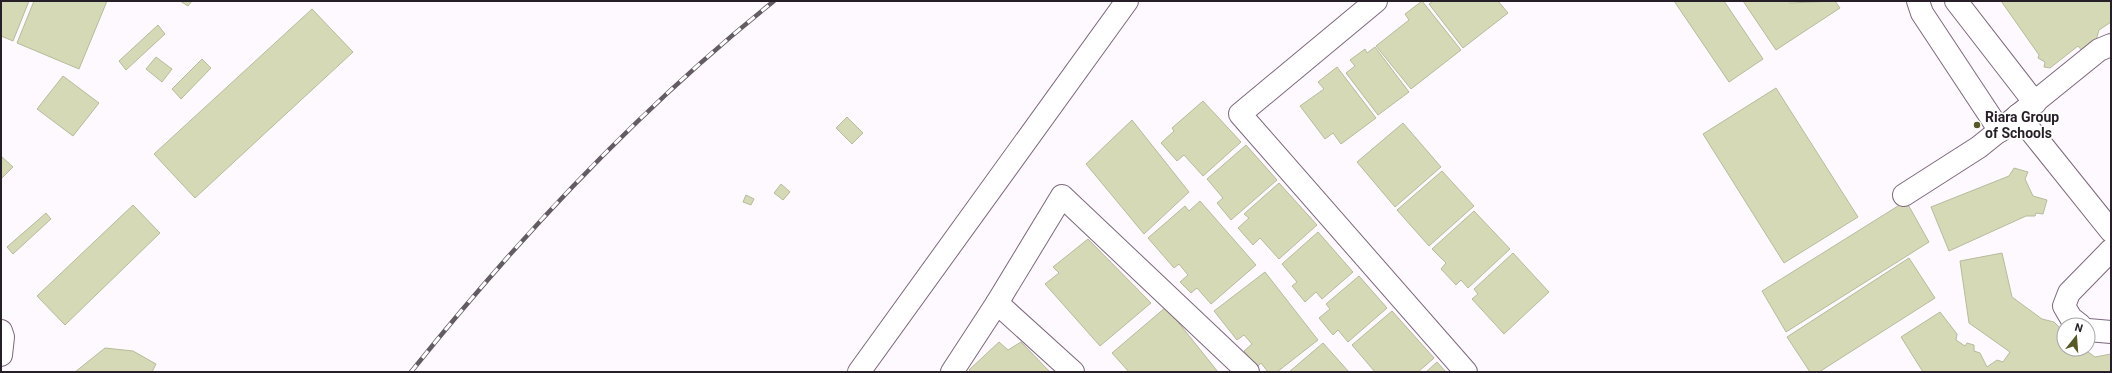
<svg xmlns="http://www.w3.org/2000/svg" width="2112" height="373" viewBox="0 0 2112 373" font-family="Roboto,sans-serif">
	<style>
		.building { fill: #d5d9b6; stroke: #b7bb9c }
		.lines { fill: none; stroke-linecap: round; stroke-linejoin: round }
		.minor-casing { stroke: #7d677d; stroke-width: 24 }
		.minor { stroke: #fff; stroke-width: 22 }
		.rail-casing { stroke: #635c63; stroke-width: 4.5 }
		.rail { stroke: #fff; stroke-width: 3; stroke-dasharray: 9; stroke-linecap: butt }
		.poi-dot { fill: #575a28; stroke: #fff; stroke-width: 1.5 }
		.labels { text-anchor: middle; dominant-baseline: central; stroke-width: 3.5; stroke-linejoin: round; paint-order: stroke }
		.poi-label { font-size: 14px; font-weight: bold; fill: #271f27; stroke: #fff; text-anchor: start }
	</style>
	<rect width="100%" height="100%" fill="#fef9fe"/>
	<g class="building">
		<polygon points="1,1 29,1 13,41 1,36"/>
		<polygon points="34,1 107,1 79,69 17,43"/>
		<polygon points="180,1 192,1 188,6"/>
		<polygon points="1422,1 1461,50 1411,89 1376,46 1409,20 1405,14"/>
		<polygon points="1433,1 1498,1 1508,13 1463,48 1429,4"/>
		<polygon points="1674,1 1724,1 1763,59 1729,82"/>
		<polygon points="1743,1 1789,1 1790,3 1835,1 1840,8 1776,50"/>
		<polygon points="2001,1 2111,1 2111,22 2099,30 2095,44 2084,53 2078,46 2050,68 2044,67 2045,62 2038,58 2039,55"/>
		<polygon points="312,9 353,52 195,198 154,154"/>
		<polygon points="158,25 165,34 126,70 119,61"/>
		<polygon points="1375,47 1409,92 1378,115 1346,73 1355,66 1350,60 1365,49 1367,53"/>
		<polygon points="156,57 172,69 162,82 146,69"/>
		<polygon points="202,59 211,68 181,99 172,89"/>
		<polygon points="1337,67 1376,118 1341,144 1333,133 1325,139 1300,106 1324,89 1318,82"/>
		<polygon points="63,76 99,103 73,136 37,109"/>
		<polygon points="1776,88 1858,217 1784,263 1703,134"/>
		<polygon points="1203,101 1241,142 1203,176 1184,155 1177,161 1161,143 1174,131 1172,128"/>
		<polygon points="847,117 863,133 852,144 836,128"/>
		<polygon points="1132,120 1189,192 1144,234 1086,164"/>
		<polygon points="1403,123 1441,167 1395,207 1357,162"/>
		<polygon points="1246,145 1277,180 1231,220 1217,203 1223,198 1207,179"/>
		<polygon points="1,156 13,167 1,179"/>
		<polygon points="2014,168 2028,172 2025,179 2033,196 2047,200 2043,214 2036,213 2035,216 2026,216 1949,251 1931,207 2009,176"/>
		<polygon points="1442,171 1474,206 1429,246 1397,210"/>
		<polygon points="1279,183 1317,225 1279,259 1260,238 1253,245 1238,228 1249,218 1244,214"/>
		<polygon points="781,184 790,192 783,200 774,193"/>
		<polygon points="746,195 754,199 751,205 743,202"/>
		<polygon points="1200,201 1256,265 1211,304 1197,288 1191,293 1180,282 1188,275 1179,264 1174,268 1148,238 1185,206 1189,211"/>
		<polygon points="1906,201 1929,242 1786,332 1762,291"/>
		<polygon points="133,205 160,233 65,325 37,296"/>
		<polygon points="1474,211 1510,249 1468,288 1461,280 1456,285 1441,269 1446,263 1432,249"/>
		<polygon points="46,213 51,219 13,254 7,247"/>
		<polygon points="1318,232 1353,272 1322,299 1316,292 1305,302 1292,286 1297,282 1282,264"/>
		<polygon points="1088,239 1151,303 1100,346 1045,284 1059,273 1053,267"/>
		<polygon points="1513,253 1549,292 1504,334 1472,299 1478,294 1474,289"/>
		<polygon points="2002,253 2012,297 2042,319 2054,322 2064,332 2064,349 2084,349 2095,357 2111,354 2111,372 1923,372 1901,337 1940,312 1957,334 1956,340 1965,346 1967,343 1974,345 1974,351 1980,353 1987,367 1997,360 2003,362 2010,352 1969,323 1960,261"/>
		<polygon points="1909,258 1935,298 1819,372 1810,372 1787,337"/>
		<polygon points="1265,272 1318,340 1277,372 1268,372 1261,363 1257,367 1244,351 1252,344 1244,335 1237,340 1214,311"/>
		<polygon points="1359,276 1387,308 1348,342 1338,330 1333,335 1319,318 1330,309 1326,304"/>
		<polygon points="1166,307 1218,372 1129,372 1112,353"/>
		<polygon points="1392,311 1434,358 1418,372 1375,372 1352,345"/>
		<polygon points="999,342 1008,350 1021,342 1050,372 971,372 969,370"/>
		<polygon points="1323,343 1349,372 1289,372"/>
		<polygon points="105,348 133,351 156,364 152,372 75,372"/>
		<polygon points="1437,362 1446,372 1426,372"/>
	</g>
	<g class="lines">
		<g class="minor-casing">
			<g id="minor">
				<polyline points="1376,1 1240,114 1466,372"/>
				<polyline points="1918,1 1922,13 2000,131"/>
				<polyline points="1956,1 2035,103"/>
				<polyline points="2018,115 2111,231"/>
				<polyline points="1904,195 1979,147 2099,50 2111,45"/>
				<polyline points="997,303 1062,196 1248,372"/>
				<polyline points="2080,325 2071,318 2064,306 2069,293 2111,250"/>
				<polyline points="2088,330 2111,332"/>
				<polyline points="1,331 3,337 1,355"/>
				<polyline points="859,372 1127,1"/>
				<polyline points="952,372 997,303 1073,372"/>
			</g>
		</g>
		<use href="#minor" class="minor"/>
		<g class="rail-casing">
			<path id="rail" d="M411 372C519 237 639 109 774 1"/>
		</g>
		<use href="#rail" class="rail"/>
	</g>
	<circle class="poi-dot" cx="1977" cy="125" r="4"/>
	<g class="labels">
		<g class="poi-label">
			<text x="1985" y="117">Riara Group<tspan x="1985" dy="16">of Schools</tspan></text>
		</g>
	</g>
	<rect width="2112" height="373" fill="none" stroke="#271f27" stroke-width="4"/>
	<g transform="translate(2076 337) rotate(17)"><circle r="19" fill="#ffffff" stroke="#a9a5a9"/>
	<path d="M0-3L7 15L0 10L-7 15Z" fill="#575a28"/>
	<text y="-6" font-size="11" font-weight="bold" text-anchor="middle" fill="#271f27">N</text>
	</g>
</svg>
